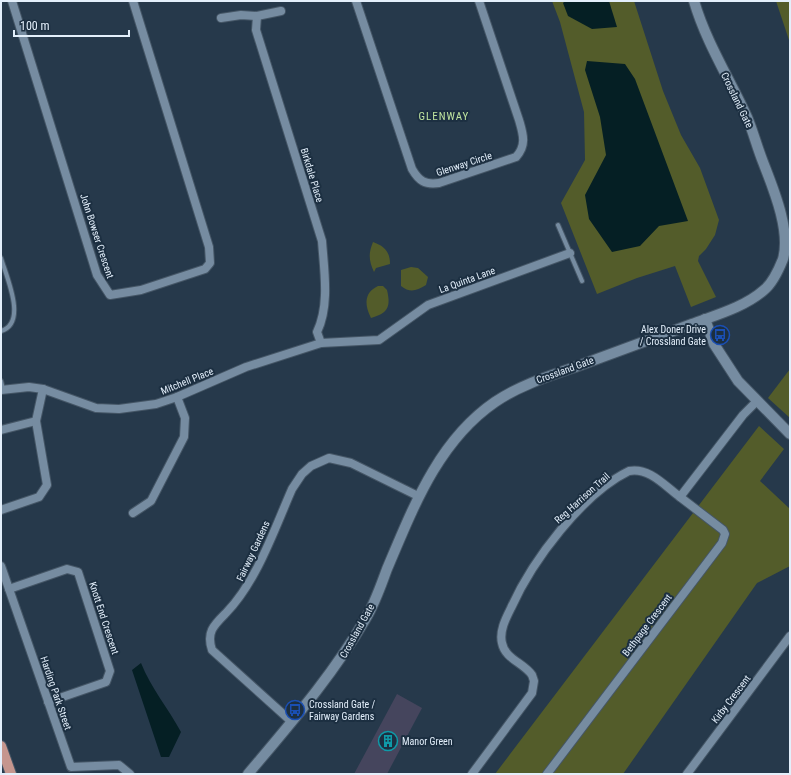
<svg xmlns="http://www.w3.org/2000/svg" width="791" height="775" viewBox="0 0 791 775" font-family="'Roboto Condensed',sans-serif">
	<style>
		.green { fill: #535c2a }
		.water { fill: #051f24 }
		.building { fill: #45455d }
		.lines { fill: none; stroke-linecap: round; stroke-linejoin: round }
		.lane-casing { stroke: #455666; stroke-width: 6 }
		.street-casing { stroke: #455666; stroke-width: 10 }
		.secondary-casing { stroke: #455666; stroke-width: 12 }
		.primary-casing { stroke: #455666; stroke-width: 12 }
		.lane { stroke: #768ca1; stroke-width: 4 }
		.street { stroke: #768ca1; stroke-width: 8 }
		.secondary { stroke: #768ca1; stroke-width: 10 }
		.primary { stroke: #c5968e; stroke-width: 10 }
		.labels { text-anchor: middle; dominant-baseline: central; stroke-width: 4; stroke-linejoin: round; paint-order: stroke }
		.street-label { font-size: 10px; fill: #e3effb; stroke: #1c2f41 }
		.poi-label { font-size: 10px; fill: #e3effb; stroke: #1c2f41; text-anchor: start }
		.neighbourhood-label { font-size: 11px; letter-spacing: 1px; fill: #bfe49f; stroke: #1c2f41 }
	</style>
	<rect width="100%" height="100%" fill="#26394b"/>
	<g class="green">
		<polygon points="552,1 634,1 663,91 681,135 700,168 719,220 715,235 706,249 699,256 698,261 716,297 691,307 675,266 637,278 597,294 561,203 585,160 584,112 560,22"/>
		<polygon points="776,1 790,1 790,43"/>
		<path d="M373 242C384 246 390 251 390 264L376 268 374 272C369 261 368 254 373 242Z"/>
		<path d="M411 267 418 268 428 277 426 285C416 291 410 293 401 286V270Z"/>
		<path d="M378 286H383L387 290C391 307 388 313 371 318 365 306 363 293 378 286Z"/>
		<polygon points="790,369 790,418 768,398"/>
		<polygon points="759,426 784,449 760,481 790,509 790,566 757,583 623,774 495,774"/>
	</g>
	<g class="water">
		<polygon points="565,1 609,1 617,27 592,29 568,16 563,3"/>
		<polygon points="587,61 625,64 635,79 688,221 659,226 640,246 612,252 589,219 585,195 606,155 600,117 585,70"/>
		<path d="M141 663C151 688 168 708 181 732L169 757H161L132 670Z"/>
	</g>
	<polygon class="building" points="397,694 422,708 387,774 354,774"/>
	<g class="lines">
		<g class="lane-casing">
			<g id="lane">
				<polyline points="558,225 582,281"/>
				<path d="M1 258C6 276 28 323 1 331"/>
				<polyline points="1,381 3,389"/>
			</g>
		</g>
		<g class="street-casing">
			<g id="street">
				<polyline points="12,1 97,275 110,295 141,290 205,269 210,263 209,247 133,1"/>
				<path d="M356 1 412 169C419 181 425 185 439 183L516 157C527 145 523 134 519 120L479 1"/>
				<path d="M257 16 256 30 322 241C324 270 330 305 317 332L321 343"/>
				<polyline points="221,18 241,15 257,16 281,11"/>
				<polyline points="1,390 29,387 43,389 96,408 119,409 156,404 177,397 246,367 321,343 379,340 428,305 570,253"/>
				<polyline points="1,430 36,421"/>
				<polyline points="1,510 39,497 47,485 36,421 43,389"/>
				<polyline points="133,513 151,501 184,437 185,418 177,397"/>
				<polyline points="1,566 71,767 119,765 130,774"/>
				<polyline points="9,589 67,569 78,572 110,671 106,682 48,702"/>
				<path d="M292 722 212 650C206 632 214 625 226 613 257 581 274 530 292 489L302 474 311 466 329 458 351 463 418 496"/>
				<path d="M472 774 532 693 534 681 532 675C524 663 505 659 502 643 499 631 506 618 511 608 532 561 582 494 629 471 649 467 665 486 680 497L743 415 757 401"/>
				<polyline points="547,774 722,543 725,534 723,530 680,497"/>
				<polyline points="687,774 790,636"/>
			</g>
		</g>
		<g class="secondary-casing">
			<g id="secondary">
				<polyline points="705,319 714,344 738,381 790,434"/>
				<path d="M248 774C290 724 333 675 366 618 375 603 381 585 387 569 413 508 438 441 495 402 520 385 549 376 578 366 616 352 654 338 692 324 716 315 745 307 764 290 773 283 779 269 783 259 791 230 773 188 763 162 757 147 753 131 747 117 729 78 706 42 694 1"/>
			</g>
		</g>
		<g class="primary-casing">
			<polyline id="primary" points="1,746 11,774"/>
		</g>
		<use href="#lane" class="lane"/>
		<use href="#street" class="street"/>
		<use href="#secondary" class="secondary"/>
		<use href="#primary" class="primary"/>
	</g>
	<defs>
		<g id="bus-ring" transform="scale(1)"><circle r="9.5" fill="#1c2f41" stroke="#1a4fb4" stroke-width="1.5"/><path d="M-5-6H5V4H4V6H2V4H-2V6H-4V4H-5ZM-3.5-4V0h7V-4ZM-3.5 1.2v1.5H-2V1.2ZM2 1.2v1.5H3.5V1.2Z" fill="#1a4fb4"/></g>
		<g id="building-ring" transform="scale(1)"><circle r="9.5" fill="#1c2f41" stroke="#0f9aa8" stroke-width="1.5"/><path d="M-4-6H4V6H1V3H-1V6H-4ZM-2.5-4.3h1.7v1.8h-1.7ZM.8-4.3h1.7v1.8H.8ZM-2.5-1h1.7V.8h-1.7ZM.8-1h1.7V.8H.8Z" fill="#0f9aa8"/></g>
	</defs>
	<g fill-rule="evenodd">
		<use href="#bus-ring" x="720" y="335"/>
		<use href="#bus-ring" x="295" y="710"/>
		<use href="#building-ring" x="388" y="741"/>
	</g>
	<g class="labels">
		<g class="street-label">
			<text transform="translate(737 100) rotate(64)">Crossland Gate</text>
			<text transform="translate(464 164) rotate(-18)">Glenway Circle</text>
			<text transform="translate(312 175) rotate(73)">Birkdale Place</text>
			<text transform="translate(97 236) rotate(72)">John Bowser Crescent</text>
			<text transform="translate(467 280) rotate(-20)">La Quinta Lane</text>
			<text transform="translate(565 370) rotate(-20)">Crossland Gate</text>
			<text transform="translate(187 381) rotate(-22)">Mitchell Place</text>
			<text transform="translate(582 498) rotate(-42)">Reg Harrison Trail</text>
			<text transform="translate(253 551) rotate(-65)">Fairway Gardens</text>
			<text transform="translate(104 618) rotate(72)">Knott End Crescent</text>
			<text transform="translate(647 625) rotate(-53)">Bethpage Crescent</text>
			<text transform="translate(357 631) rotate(-61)">Crossland Gate</text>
			<text transform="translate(56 693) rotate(71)">Harding Park Street</text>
			<text transform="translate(731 699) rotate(-53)">Kirby Crescent</text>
		</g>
		<g class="poi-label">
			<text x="706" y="329" text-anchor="end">Alex Doner Drive<tspan x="706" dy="12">/ Crossland Gate</tspan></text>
			<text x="309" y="704">Crossland Gate /<tspan x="309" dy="12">Fairway Gardens</tspan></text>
			<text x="402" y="741">Manor Green</text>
		</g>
		<g class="neighbourhood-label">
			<text x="444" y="116">GLENWAY</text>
		</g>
	</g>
	<rect width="791" height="775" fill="none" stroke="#e3effb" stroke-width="4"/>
	<path d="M14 30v6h115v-6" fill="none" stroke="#e3effb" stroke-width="2"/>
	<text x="20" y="30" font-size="12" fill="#e3effb" stroke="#1c2f41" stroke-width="3" paint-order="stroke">100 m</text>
</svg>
